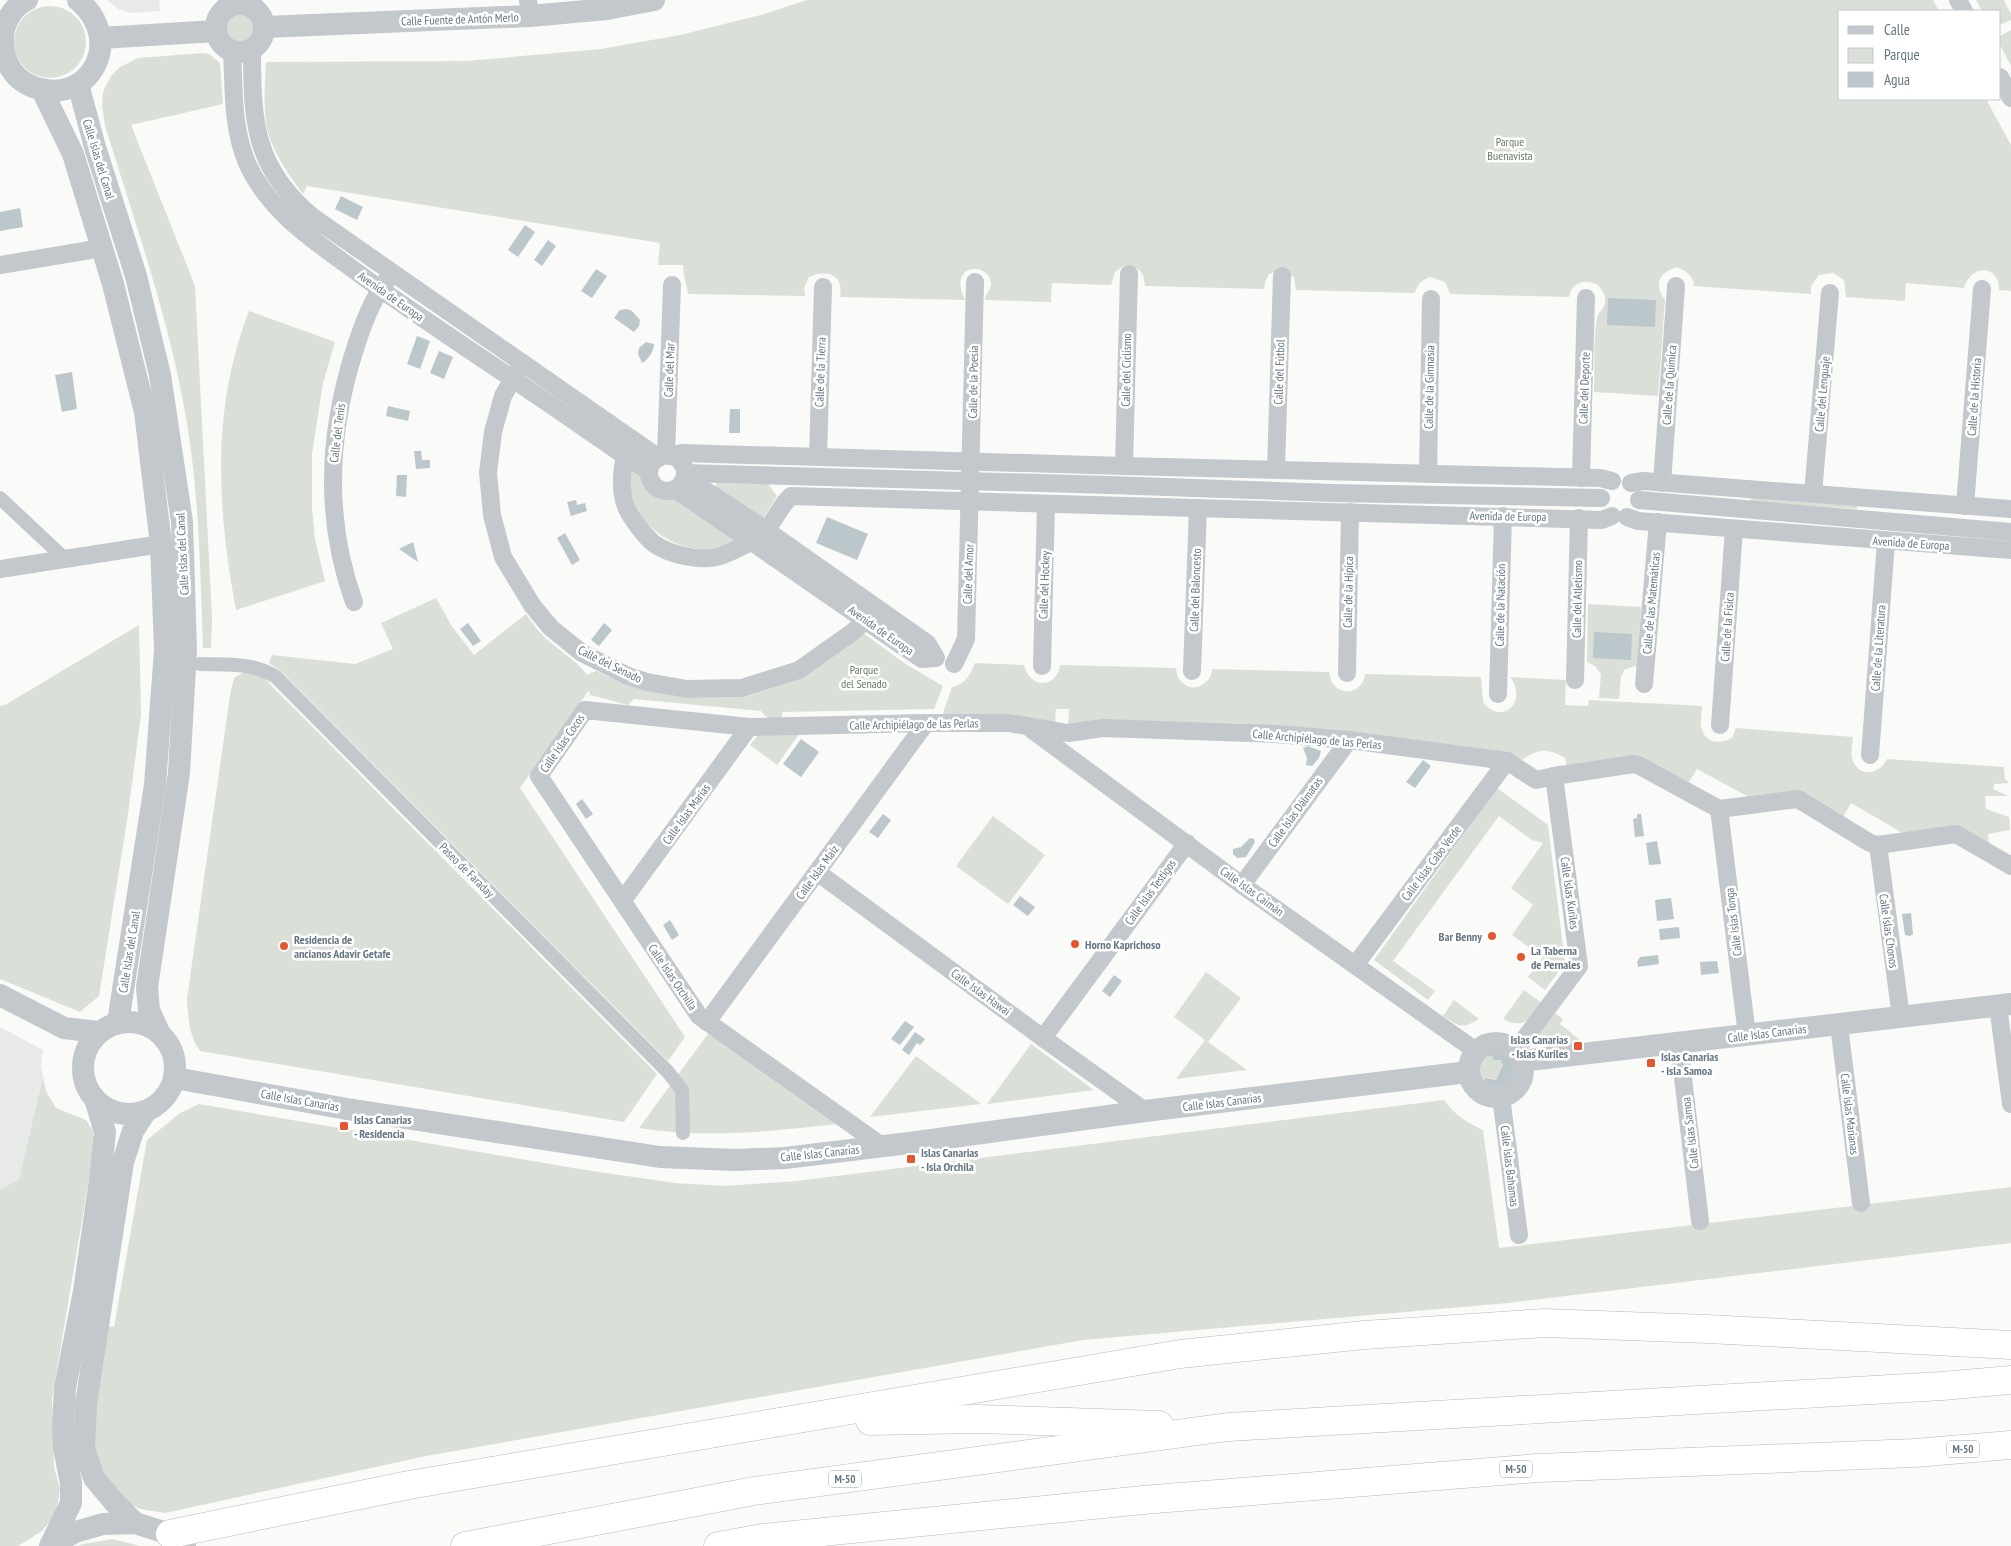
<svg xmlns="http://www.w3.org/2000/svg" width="2011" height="1546" viewBox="0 0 2011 1546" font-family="'PT Sans Narrow',sans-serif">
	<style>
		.built { fill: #e8e9e9 }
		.green { fill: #dadfd7 }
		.water { fill: #bbc7cb }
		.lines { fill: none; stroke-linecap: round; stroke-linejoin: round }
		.motorway-casing { stroke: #b4b9bd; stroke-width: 29 }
		.pedestrian { stroke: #c3c8cc; stroke-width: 14 }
		.minor { stroke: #c3c8cc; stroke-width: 18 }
		.tertiary { stroke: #c3c8cc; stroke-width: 22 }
		.motorway { stroke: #fff; stroke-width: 28 }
		.poi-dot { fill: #e4572e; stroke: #fff; stroke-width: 2 }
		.labels { text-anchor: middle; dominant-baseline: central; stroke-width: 5; stroke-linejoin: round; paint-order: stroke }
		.shield { fill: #fff; stroke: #939fa8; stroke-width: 1 }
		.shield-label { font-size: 11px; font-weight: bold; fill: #657683 }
		.street-label { font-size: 12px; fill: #657683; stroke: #fff }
		.park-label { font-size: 12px; fill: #687a64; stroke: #fff }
		.poi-label { font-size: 12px; font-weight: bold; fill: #657683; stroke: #fff; text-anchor: start }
	</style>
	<rect width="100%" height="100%" fill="#fafaf8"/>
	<g class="built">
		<polygon points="107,0 159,0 160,11 131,13 118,9"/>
		<polygon points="0,1027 43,1050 41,1064 43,1077 19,1179 0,1190"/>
	</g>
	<g class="green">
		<path d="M807 0H1933L1939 11H1840V99H1986L2011 145V291L1999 290C2000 265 1971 263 1964 288L1906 283 1905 301 1846 297 1844 280 1833 273 1819 275 1811 286V294L1694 286C1693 275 1687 272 1677 267 1659 273 1653 284 1665 300L1658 396 1594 392C1595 369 1593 340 1597 318 1598 311 1607 308 1605 298 1602 277 1572 276 1569 297L1450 294 1445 282 1430 277C1422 280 1417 284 1415 293L1296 290 1294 277 1282 270 1269 274 1265 282 1264 289 1150 286H1145C1144 271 1140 268 1125 265L1115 272 1111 285 1052 283 1051 302 985 300C985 294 992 288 991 282 988 262 947 263 965 300L840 297C844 275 828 269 809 277L804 288 805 296 688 294C687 284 683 276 683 265H658L660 243 307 186 303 194C289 175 273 153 267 129 263 107 265 84 266 62L467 61 601 49 680 35 761 15Z"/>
		<polygon points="1976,0 2004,0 2011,14 2011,20 2000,25 2000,11 1982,11"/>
		<circle cx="50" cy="42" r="36"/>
		<circle cx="240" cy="28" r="16"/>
		<polygon points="2011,30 2011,66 2000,45 2000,36"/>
		<path d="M203 53 209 54 220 63 223 104 131 125 195 286 212 618 211 648H203C200 564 199 479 182 396 164 304 133 216 105 126L102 105 103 92 111 76 120 67 138 58Z"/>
		<path d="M249 311 335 342 323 383 312 454V508L315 539 325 581 236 610C217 507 211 410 249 311Z"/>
		<path d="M631 466 642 474 645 488C655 495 663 502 675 497L737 540C707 560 663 545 643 518 631 503 629 484 631 466Z"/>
		<polygon points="716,483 768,484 777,496 762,520 716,488"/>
		<polygon points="1751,498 1857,506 1857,509 1750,502"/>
		<path d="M436 598 451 625 474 655 526 614C534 626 543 637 555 646 567 656 578 662 587 675L596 671 625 684 645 690 687 698 745 697 804 677 863 633 904 663 943 686 934 709 782 712V722L769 720 761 711 634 699 628 705 590 695 589 690 520 788 685 1037 668 1061 283 673 269 663 272 655 355 664 393 649 381 623Z"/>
		<polygon points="1588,604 1641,607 1637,666 1625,669 1621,676 1619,699 1599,698 1601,674 1595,666 1587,662"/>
		<polygon points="139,625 141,715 128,814 99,996 80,1012 0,979 0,706 5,705"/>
		<path d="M975 663 1024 665C1030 690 1057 688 1060 665L1176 668C1177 672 1177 677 1180 680 1191 695 1211 685 1212 669L1329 672C1331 697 1362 698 1365 674L1481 677 1483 702C1501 726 1529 703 1510 677L1566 680 1565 705 1588 706 1589 700 1702 706C1702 714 1699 723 1702 730 1707 744 1721 744 1732 738L1736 728 1853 737C1852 745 1850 754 1853 761 1860 779 1881 773 1887 759L2004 767 2005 779 2009 783 1994 784 1993 789 2008 796H1985L1986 809 2009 817 2010 830 1988 834 1989 845 1956 828 1906 835 1851 803 1843 817 1799 791 1747 796 1697 769 1687 785 1646 763 1567 770 1565 758C1547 748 1539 748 1522 760L1511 755 1348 732 1234 723 1102 720 1068 726 1069 709H1056L1055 723 949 717 943 713 952 687C966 684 969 676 975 663Z"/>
		<path d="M251 672 264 678 657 1074 624 1122 200 1051C189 1036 188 1017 187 999L230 695 234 678 242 673Z"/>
		<polygon points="800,733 777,765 750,745 759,734"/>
		<polygon points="1497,788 1548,825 1565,963 1545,990 1528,977 1543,957 1512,935 1533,905 1511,888 1543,843 1532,840 1499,816 1393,961 1435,991 1428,1000 1374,960"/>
		<polygon points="993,816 1045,855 1008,904 956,866"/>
		<polygon points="1206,972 1241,998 1208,1042 1247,1070 1176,1079 1205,1040 1174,1017"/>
		<path d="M1524 990 1542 1003C1530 1018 1525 1030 1503 1019Z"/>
		<path d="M1454 1000 1479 1019C1461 1030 1459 1026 1443 1016Z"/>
		<path d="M1555 1013 1563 1019 1560 1024 1580 1040 1578 1046C1568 1047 1527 1054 1540 1032 1544 1025 1550 1019 1555 1013Z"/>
		<path d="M710 1031 839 1124C772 1131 706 1139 639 1128Z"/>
		<polygon points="1031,1044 1094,1090 987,1104"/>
		<path d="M1488 1050 1485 1052 1501 1060 1503 1065 1496 1080 1489 1078 1484 1083 1487 1086C1474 1078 1470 1056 1488 1050Z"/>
		<polygon points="916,1056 981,1104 870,1117"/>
		<polygon points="43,1077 46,1091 56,1108 86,1120 92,1129 95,1143 52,1399 54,1467 60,1489 56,1514 42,1531 18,1546 0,1546 0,1190 19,1179"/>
		<path d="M1444 1100C1455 1115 1466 1122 1483 1130L1499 1248 2011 1187V1243L1508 1303 1083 1340 426 1456 165 1513C156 1511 146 1511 138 1508 119 1501 101 1479 96 1460 88 1427 102 1362 107 1326L114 1327 147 1140 180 1113 199 1104 579 1169 675 1183 724 1186 797 1181Z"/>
		<polygon points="113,1539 140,1546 78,1546 83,1544"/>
	</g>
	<g class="water">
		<polygon points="341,196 363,207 357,220 335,209"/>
		<polygon points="20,208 23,227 0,231 0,212"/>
		<polygon points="525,225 535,232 518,257 508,250"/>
		<polygon points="548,240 556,246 542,266 534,260"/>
		<polygon points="596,269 607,276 592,298 581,291"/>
		<polygon points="1608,298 1656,300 1655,327 1607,325"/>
		<polygon points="627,309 632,311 640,320 639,326 634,332 614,318 620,310"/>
		<polygon points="417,336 430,341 420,369 407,364"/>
		<path d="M646 342 654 344C654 351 648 360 642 363L638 354 639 348Z"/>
		<polygon points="439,351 453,357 444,379 430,373"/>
		<polygon points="72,372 77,409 62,412 55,375"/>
		<polygon points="388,406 410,411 408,421 386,416"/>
		<polygon points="730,409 740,409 740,433 729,433"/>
		<polygon points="414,451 421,451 422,460 430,460 430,468 416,469"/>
		<polygon points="397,475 407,475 406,497 396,496"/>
		<polygon points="576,500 577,505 585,503 587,511 571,516 567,502"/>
		<polygon points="827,517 868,534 857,560 816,543"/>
		<polygon points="565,533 580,560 572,565 557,538"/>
		<polygon points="413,542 418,562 399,549"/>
		<polygon points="468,623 481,641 473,646 460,629"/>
		<polygon points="604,623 612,630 599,646 591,640"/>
		<polygon points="1594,632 1632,634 1631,660 1593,658"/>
		<polygon points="801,739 819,752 801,777 783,764"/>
		<polygon points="1308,746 1321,751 1319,758 1312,766 1306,765 1307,758 1303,748"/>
		<polygon points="1423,760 1431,766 1415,788 1406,782"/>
		<polygon points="582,799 593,814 586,819 576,804"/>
		<polygon points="883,814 891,820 878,838 869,832"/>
		<polygon points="1637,814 1641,814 1644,836 1635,837 1633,819 1637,818"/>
		<polygon points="1250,838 1254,839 1255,842 1246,857 1237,858 1233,854 1233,849 1241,847"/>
		<polygon points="1657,841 1661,864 1649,865 1646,843"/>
		<polygon points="1020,896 1035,907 1028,916 1013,905"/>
		<polygon points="1671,898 1674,919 1657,921 1655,900"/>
		<polygon points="1911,913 1913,934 1910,936 1905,935 1902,914"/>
		<polygon points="670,920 679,935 672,940 663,925"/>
		<polygon points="1679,927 1680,938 1660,940 1659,929"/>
		<polygon points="1658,955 1659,964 1638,967 1637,962 1640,957"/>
		<polygon points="1717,961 1719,973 1701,975 1700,962"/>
		<polygon points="1114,975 1122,981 1110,997 1102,991"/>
		<polygon points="905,1021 914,1027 900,1045 891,1039"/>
		<polygon points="915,1032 925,1039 920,1045 917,1043 909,1055 902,1050"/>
		<path d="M1495 1049C1498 1050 1503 1050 1506 1052 1510 1054 1512 1057 1513 1061 1521 1081 1500 1097 1484 1083L1485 1078 1496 1080 1503 1065 1501 1060H1494L1492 1056 1485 1055 1488 1050Z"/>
	</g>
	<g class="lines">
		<g class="motorway-casing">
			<g id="motorway">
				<polyline points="870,1421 978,1419 1159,1425"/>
				<polyline points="170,1534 409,1485 1180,1354 1364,1335 1545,1323 1707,1329 2011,1345"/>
				<polyline points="465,1546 754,1491 1228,1427 1942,1386 2011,1380"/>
				<polyline points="718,1546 763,1538 1143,1500 1538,1468 1915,1453 2011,1445"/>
			</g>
		</g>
		<g class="pedestrian">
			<polyline points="0,498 64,558"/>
			<path d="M200 664C226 665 253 662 276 677L668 1072 682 1090 683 1133"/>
		</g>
		<g class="minor">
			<polyline points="528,0 530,16"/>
			<polyline points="1958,0 1964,11"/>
			<path d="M252 49C252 122 254 169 314 218L659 458"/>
			<path d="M232 51C234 88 232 128 247 163 268 210 310 238 350 267 387 295 426 320 465 347 519 383 572 419 625 456L649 471"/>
			<polyline points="2000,77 2011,98"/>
			<polyline points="0,265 102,248"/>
			<polyline points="522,363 503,396 493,432 488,473 492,515 503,557 532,605 551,628 582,653 628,676 647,682 687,689 742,688 799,670 854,631 877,608"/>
			<polyline points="666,455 672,285"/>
			<circle cx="667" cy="473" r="18"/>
			<path d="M625 456C621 472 620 494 627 509 631 518 646 537 653 543 669 555 704 563 723 555 736 550 756 540 766 530 776 519 780 506 791 496L1602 520 1612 516"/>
			<polyline points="669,456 682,453 1124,466 1560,477 1600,478 1612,481"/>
			<polyline points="818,457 823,287"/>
			<polyline points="1124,466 1129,274"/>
			<polyline points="1276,469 1282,276"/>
			<polyline points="685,473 1110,485 1332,493 1601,498"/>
			<polyline points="1428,474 1431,299"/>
			<polyline points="1581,478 1586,298"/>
			<polyline points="1631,483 1643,481 2011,509"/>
			<polyline points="1662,483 1676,286"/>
			<polyline points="675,489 901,645 922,659 936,658 927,643 766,530 685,477"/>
			<polyline points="1813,494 1830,293"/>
			<polyline points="1639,500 2011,532"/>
			<polyline points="1965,506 1982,289"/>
			<polyline points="1627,517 1638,521 2011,550"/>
			<polyline points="0,569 161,544"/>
			<path d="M354 602C324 519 328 435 354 352 362 327 371 301 387 280"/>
			<polyline points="954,664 966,639 975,282"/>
			<polyline points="1042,666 1046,504"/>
			<polyline points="1192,671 1198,508"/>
			<polyline points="1347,673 1350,512"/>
			<polyline points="1575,680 1579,518"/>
			<polyline points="1644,684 1658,522"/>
			<polyline points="1498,694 1503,516"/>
			<polyline points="1720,725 1734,529"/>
			<polyline points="1031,729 1242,885 1476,1051"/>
			<polyline points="1870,755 1886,542"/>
			<polyline points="1719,809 1747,1035"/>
			<polyline points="1878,845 1901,1017"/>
			<polyline points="817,872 1043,1038 1145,1111"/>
			<polyline points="1242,885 1349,740"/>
			<polyline points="623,900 749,727"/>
			<polyline points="1356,964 1507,761"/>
			<polyline points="1998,1006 2011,1104"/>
			<polyline points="707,1022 926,723"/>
			<polyline points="1839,1025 1861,1203"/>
			<polyline points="1043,1038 1187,843"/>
			<polyline points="1679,1044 1700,1221"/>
			<polyline points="1516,1050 1579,966 1554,776"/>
			<polyline points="1501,1097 1519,1235"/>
			<polyline points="882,1146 699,1016 539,776 585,710 749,727 926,723 1009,723 1068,733 1103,728 1276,734 1349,740 1507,761 1536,780 1554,776 1634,764 1640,766 1719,809 1798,799 1870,843 1878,845 1956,834 2011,866"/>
		</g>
		<g class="tertiary">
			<path d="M27 0C13 6 2 25 3 40 3 60 12 78 31 86 88 109 127 41 78 0"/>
			<circle cx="240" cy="28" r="24"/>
			<polyline points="265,27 530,16 607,9 654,0"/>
			<polyline points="101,38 216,31"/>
			<polyline points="78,84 95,147 136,276 160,375 182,522 186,650 179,773 147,987 149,1010 159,1032"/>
			<polyline points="42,90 73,154 113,284 145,412 161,544 165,650 155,785 118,1022"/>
			<polyline points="0,995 64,1028 98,1032"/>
			<circle cx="129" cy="1068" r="46"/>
			<circle cx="1496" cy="1070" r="27"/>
			<polyline points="1522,1061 2011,1004"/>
			<polyline points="175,1078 347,1109 660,1157 736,1160 785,1158 909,1143 1145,1111 1468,1072"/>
			<polyline points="135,1523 114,1502 94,1478 84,1449 86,1404 123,1162 133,1131 146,1111"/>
			<polyline points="50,1546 71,1503 71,1483 64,1448 63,1424 65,1388 84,1291 100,1180 105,1132 96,1102"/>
			<polyline points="51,1546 75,1532 103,1524 135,1523 170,1534 185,1546"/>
		</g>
		<use href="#motorway" class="motorway"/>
	</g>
	<g class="poi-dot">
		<circle cx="1492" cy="936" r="5"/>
		<circle cx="1075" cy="944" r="5"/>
		<circle cx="284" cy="946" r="5"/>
		<circle cx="1521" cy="957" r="5"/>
		<rect x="1573" y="1041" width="10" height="10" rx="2.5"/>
		<rect x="1646" y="1058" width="10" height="10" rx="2.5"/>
		<rect x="339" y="1121" width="10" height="10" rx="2.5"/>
		<rect x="906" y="1154" width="10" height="10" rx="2.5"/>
	</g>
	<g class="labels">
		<g class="shield">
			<rect x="1947" y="1440.5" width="32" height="17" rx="4"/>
			<rect x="1500" y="1460.5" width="32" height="17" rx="4"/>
			<rect x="829" y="1470.5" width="32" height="17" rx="4"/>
		</g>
		<g class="shield-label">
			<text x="1963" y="1449">M-50</text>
			<text x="1516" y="1469">M-50</text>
			<text x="845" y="1479">M-50</text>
		</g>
		<g class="street-label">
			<text transform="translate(460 19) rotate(-2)">Calle Fuente de Antón Merlo</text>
			<text transform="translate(99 159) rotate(73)">Calle Islas del Canal</text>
			<text transform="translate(391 296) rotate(35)">Avenida de Europa</text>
			<text transform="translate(669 370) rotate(-88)">Calle del Mar</text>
			<text transform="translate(1126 370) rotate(-89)">Calle del Ciclismo</text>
			<text transform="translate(820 372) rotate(-88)">Calle de la Tierra</text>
			<text transform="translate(1279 372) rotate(-88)">Calle del Fútbol</text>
			<text transform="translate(973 382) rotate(-89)">Calle de la Poesía</text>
			<text transform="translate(1669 385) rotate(-86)">Calle de la Química</text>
			<text transform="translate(1429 387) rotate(-89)">Calle de la Gimnasia</text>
			<text transform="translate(1584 388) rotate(-88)">Calle del Deporte</text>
			<text transform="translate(1822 394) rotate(-85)">Calle del Lenguaje</text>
			<text transform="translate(1974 397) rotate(-86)">Calle de la Historia</text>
			<text transform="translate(337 433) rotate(-83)">Calle del Tenis</text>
			<text transform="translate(1508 516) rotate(1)">Avenida de Europa</text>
			<text transform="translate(1911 543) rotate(4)">Avenida de Europa</text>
			<text transform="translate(182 554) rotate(-93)">Calle Islas del Canal</text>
			<text transform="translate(968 574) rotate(-88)">Calle del Amor</text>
			<text transform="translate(1044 585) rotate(-88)">Calle del Hockey</text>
			<text transform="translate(1195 590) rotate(-88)">Calle del Baloncesto</text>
			<text transform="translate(1348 592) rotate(-89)">Calle de la Hípica</text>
			<text transform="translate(1577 599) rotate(-89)">Calle del Atletismo</text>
			<text transform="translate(1651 603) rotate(-85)">Calle de las Matemáticas</text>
			<text transform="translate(1500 605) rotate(-89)">Calle de la Natación</text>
			<text transform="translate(1727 627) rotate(-86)">Calle de la Física</text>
			<text transform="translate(881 630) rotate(35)">Avenida de Europa</text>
			<text transform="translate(1878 648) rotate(-86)">Calle de la Literatura</text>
			<text transform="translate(610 664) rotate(26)">Calle del Senado</text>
			<text transform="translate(914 724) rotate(-1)">Calle Archipiélago de las Perlas</text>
			<text transform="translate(1317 739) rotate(5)">Calle Archipiélago de las Perlas</text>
			<text transform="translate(562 743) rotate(-55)">Calle Islas Cocos</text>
			<text transform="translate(1295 812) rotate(-54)">Calle Islas Dálmatas</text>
			<text transform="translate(686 814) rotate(-54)">Calle Islas Marías</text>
			<text transform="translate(1431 863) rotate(-53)">Calle Islas Cabo Verde</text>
			<text transform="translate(467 870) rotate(45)">Paseo de Faraday</text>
			<text transform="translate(817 872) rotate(-54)">Calle Islas Maíz</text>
			<text transform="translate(1252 891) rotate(36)">Calle Islas Caimán</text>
			<text transform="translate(1150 892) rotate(-54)">Calle Islas Testigos</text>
			<text transform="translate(1570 893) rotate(82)">Calle Islas Kuriles</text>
			<text transform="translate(1733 922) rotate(-97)">Calle Islas Tonga</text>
			<text transform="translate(1889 931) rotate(82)">Calle Islas Chonos</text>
			<text transform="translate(129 952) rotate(-81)">Calle Islas del Canal</text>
			<text transform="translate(673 977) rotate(56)">Calle Islas Orchilla</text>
			<text transform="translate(981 992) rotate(36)">Calle Islas Hawai</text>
			<text transform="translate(1767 1033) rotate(-7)">Calle Islas Canarias</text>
			<text transform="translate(300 1100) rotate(10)">Calle Islas Canarias</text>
			<text transform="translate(1222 1102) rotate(-7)">Calle Islas Canarias</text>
			<text transform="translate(1850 1114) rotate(83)">Calle Islas Marianas</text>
			<text transform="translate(1690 1133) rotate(-97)">Calle Islas Samoa</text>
			<text transform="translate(820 1153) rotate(-6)">Calle Islas Canarias</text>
			<text transform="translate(1510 1166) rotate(83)">Calle Islas Bahamas</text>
		</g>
		<g class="park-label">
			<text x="1510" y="141">Parque<tspan x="1510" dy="14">Buenavista</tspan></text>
			<text x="864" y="669">Parque<tspan x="864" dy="14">del Senado</tspan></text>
		</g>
		<g class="poi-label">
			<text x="1482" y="936" text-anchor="end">Bar Benny</text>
			<text x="294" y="939">Residencia de<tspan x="294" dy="14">ancianos Adavir Getafe</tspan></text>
			<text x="1085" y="944">Horno Kaprichoso</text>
			<text x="1531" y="950">La Taberna<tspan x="1531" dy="14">de Pernales</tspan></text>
			<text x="1568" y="1039" text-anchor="end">Islas Canarias<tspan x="1568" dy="14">- Islas Kuriles</tspan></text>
			<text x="1661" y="1056">Islas Canarias<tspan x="1661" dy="14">- Isla Samoa</tspan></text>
			<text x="354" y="1119">Islas Canarias<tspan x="354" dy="14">- Residencia</tspan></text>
			<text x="921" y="1152">Islas Canarias<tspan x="921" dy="14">- Isla Orchila</tspan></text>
		</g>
	</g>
	<rect x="1838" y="10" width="162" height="90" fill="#ffffff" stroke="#c1c8cd"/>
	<rect x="1848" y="26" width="25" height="8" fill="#c3c8cc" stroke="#c1c8cd"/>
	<text x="1884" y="35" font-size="15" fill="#657683">Calle</text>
	<rect x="1848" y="48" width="25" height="15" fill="#dadfd7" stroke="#c1c8cd"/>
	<text x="1884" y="60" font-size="15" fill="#657683">Parque</text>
	<rect x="1848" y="72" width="25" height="15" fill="#bbc7cb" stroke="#c1c8cd"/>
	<text x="1884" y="85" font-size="15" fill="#657683">Agua</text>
</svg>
